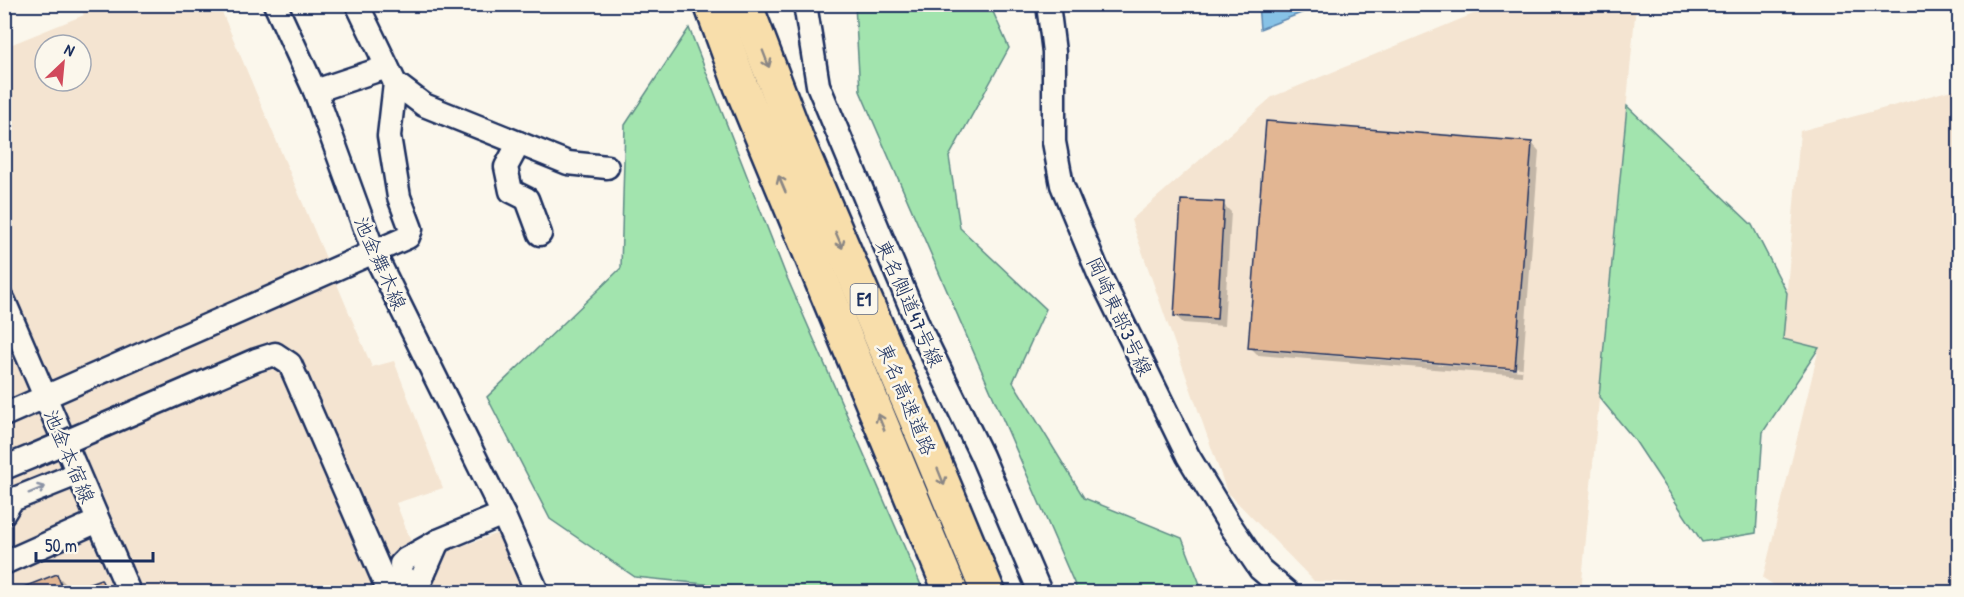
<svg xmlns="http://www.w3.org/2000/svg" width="1964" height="597" viewBox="0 0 1964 597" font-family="'Patrick Hand','Klee One',sans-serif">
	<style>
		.built { fill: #f4e4d1; fill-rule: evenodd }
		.green { fill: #a2e4ae; stroke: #5e8a86; stroke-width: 1.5 }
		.water { fill: #87c2e6; stroke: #5c87b0; stroke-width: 1.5 }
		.shadow { fill: #0003; fill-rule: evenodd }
		.building { fill: #e2b693; stroke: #1b2f5e; stroke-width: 1.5 }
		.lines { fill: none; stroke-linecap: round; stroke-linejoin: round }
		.minor-casing { stroke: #1b2f5e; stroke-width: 27 }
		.highway-casing { stroke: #1b2f5e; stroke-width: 38 }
		.minor { stroke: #fbf7ec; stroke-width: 22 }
		.highway { stroke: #f8deab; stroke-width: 33 }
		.minor-bridge-casing { stroke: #1b2f5e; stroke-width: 27; stroke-linecap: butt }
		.minor-bridge { stroke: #fbf7ec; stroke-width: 22 }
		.oneway { stroke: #8a8684 }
		.oneway2 { stroke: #8b93a5 }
		.labels { text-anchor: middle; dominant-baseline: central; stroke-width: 5; stroke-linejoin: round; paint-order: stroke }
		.shield { fill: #fbf7ec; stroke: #5e6b89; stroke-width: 1.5 }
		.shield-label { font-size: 18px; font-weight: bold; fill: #1b2f5e }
		.street-label { font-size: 20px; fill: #1b2f5e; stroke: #fbf7ec }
	</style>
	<rect width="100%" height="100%" fill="#fbf7ec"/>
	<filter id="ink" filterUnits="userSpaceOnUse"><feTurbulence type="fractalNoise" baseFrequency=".0167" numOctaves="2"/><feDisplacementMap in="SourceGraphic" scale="12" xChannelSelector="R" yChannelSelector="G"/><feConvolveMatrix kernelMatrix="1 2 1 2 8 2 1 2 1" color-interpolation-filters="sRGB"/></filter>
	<g filter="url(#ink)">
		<g class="built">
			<path d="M78 5H219L372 367 394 361 443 488 396 503 419 562 498 533 522 592H5V47L84 15ZM45 45H81V81H45Z"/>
			<polygon points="1495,5 1636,5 1581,592 1512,592 1314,581 1227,492 1131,220 1272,97"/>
			<polygon points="1959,88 1959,592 1785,592 1763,578 1819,348 1783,339 1800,131"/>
		</g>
		<g class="green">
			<polygon points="855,5 990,5 1009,48 949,157 960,228 1046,309 1013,382 1084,498 1182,538 1203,592 1078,592 860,91"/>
			<polygon points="689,28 785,273 924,592 755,592 754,589 635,577 550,519 487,397 621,268 625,125"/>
			<polygon points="1627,106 1752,225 1787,293 1783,339 1819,348 1763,432 1756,533 1702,542 1634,439 1599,397"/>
		</g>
		<polygon class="water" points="1258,4 1322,4 1322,5 1260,29"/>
		<g class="shadow">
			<path d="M1532 143 1539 151 1522 376 1258 355 1250 347ZM1256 347 1523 368 1522 371 1256 350Z"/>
			<polygon points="1223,204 1231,212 1224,326 1183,323 1176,316"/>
			<polygon points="57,575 65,583 68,592 15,592"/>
			<polygon points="101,581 110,592 68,592"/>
		</g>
		<g class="building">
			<polygon points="1266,121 1532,142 1515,369 1248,348"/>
			<polygon points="1181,200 1224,202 1217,319 1174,316"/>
			<polygon points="57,574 64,592 101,579 107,592 11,592"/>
		</g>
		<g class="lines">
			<g class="minor-casing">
				<g id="minor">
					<polyline points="275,4 315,91 374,253 503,514 537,592"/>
					<polyline points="357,4 395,83 424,105 568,163 607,167"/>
					<polyline points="805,4 818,85 919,327 982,456 1040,592"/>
					<polyline points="1048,4 1054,52 1054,142 1062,185 1099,274 1188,456 1228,522 1260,569 1287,592"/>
					<polyline points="315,91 387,67"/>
					<polyline points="519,143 506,167 511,191 527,199 540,234"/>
					<polyline points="4,301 129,592"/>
					<polyline points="4,415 408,237 411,229 399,197 389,136 395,83"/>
					<polyline points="105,425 256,360 275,354 290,364 386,585"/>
					<polyline points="4,468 33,456"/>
					<polyline points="4,513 12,500 77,474"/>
					<polygon points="438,541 421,580 412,583 402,577 401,564 406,559"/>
					<polyline points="438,541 503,514"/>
					<polyline points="4,563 98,521"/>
				</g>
			</g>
			<g class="highway-casing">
				<g id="highway">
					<polyline points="711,4 741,86 951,592"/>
					<polyline points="745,4 797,140 930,452 988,592"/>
				</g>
			</g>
			<use href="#minor" class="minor"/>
			<use href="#highway" class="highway"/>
			<g class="minor-bridge-casing">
				<polyline id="minor-bridge" points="33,456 105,425"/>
			</g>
			<use href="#minor-bridge" class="minor-bridge"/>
		</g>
		<defs><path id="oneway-shaft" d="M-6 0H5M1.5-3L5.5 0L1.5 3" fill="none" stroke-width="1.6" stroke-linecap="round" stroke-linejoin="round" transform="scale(1.5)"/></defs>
		<g class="oneway">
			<use href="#oneway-shaft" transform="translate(766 59) rotate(69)"/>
			<use href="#oneway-shaft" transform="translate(782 184) rotate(-113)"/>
			<use href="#oneway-shaft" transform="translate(839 240) rotate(67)"/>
			<use href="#oneway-shaft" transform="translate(881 422) rotate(-112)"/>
			<use href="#oneway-shaft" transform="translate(941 477) rotate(68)"/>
		</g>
		<use class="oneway2" href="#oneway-shaft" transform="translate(37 490) rotate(-22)"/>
	</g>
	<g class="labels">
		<rect class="shield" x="850.5" y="284" width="27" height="30" rx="4.5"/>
		<g class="shield-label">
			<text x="864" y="299">E1</text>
		</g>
		<g class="street-label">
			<text transform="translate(381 263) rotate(66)">池金舞木線</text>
			<text transform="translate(910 303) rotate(66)">東名側道47号線</text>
			<text transform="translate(1120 316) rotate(65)">岡崎東部3号線</text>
			<text transform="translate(907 399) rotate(67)">東名高速道路</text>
			<text transform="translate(70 456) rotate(67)">池金本宿線</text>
		</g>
	</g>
	<rect width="1964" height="597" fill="none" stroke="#fbf7ec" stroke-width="24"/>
	<rect x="12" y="12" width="1940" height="573" fill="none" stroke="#1b2f5e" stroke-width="2" filter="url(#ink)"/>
	<g transform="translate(63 63) rotate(26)"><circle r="28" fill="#fbf7ec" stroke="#a1a7b3" stroke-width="1.5"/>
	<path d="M0-4.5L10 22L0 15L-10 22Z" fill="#d1495b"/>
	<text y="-9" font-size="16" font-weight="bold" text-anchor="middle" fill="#1b2f5e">N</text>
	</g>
	<path d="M36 552v9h117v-9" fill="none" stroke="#1b2f5e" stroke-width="3"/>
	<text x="45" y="552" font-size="18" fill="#1b2f5e" stroke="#fbf7ec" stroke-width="4.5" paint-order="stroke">50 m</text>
</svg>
